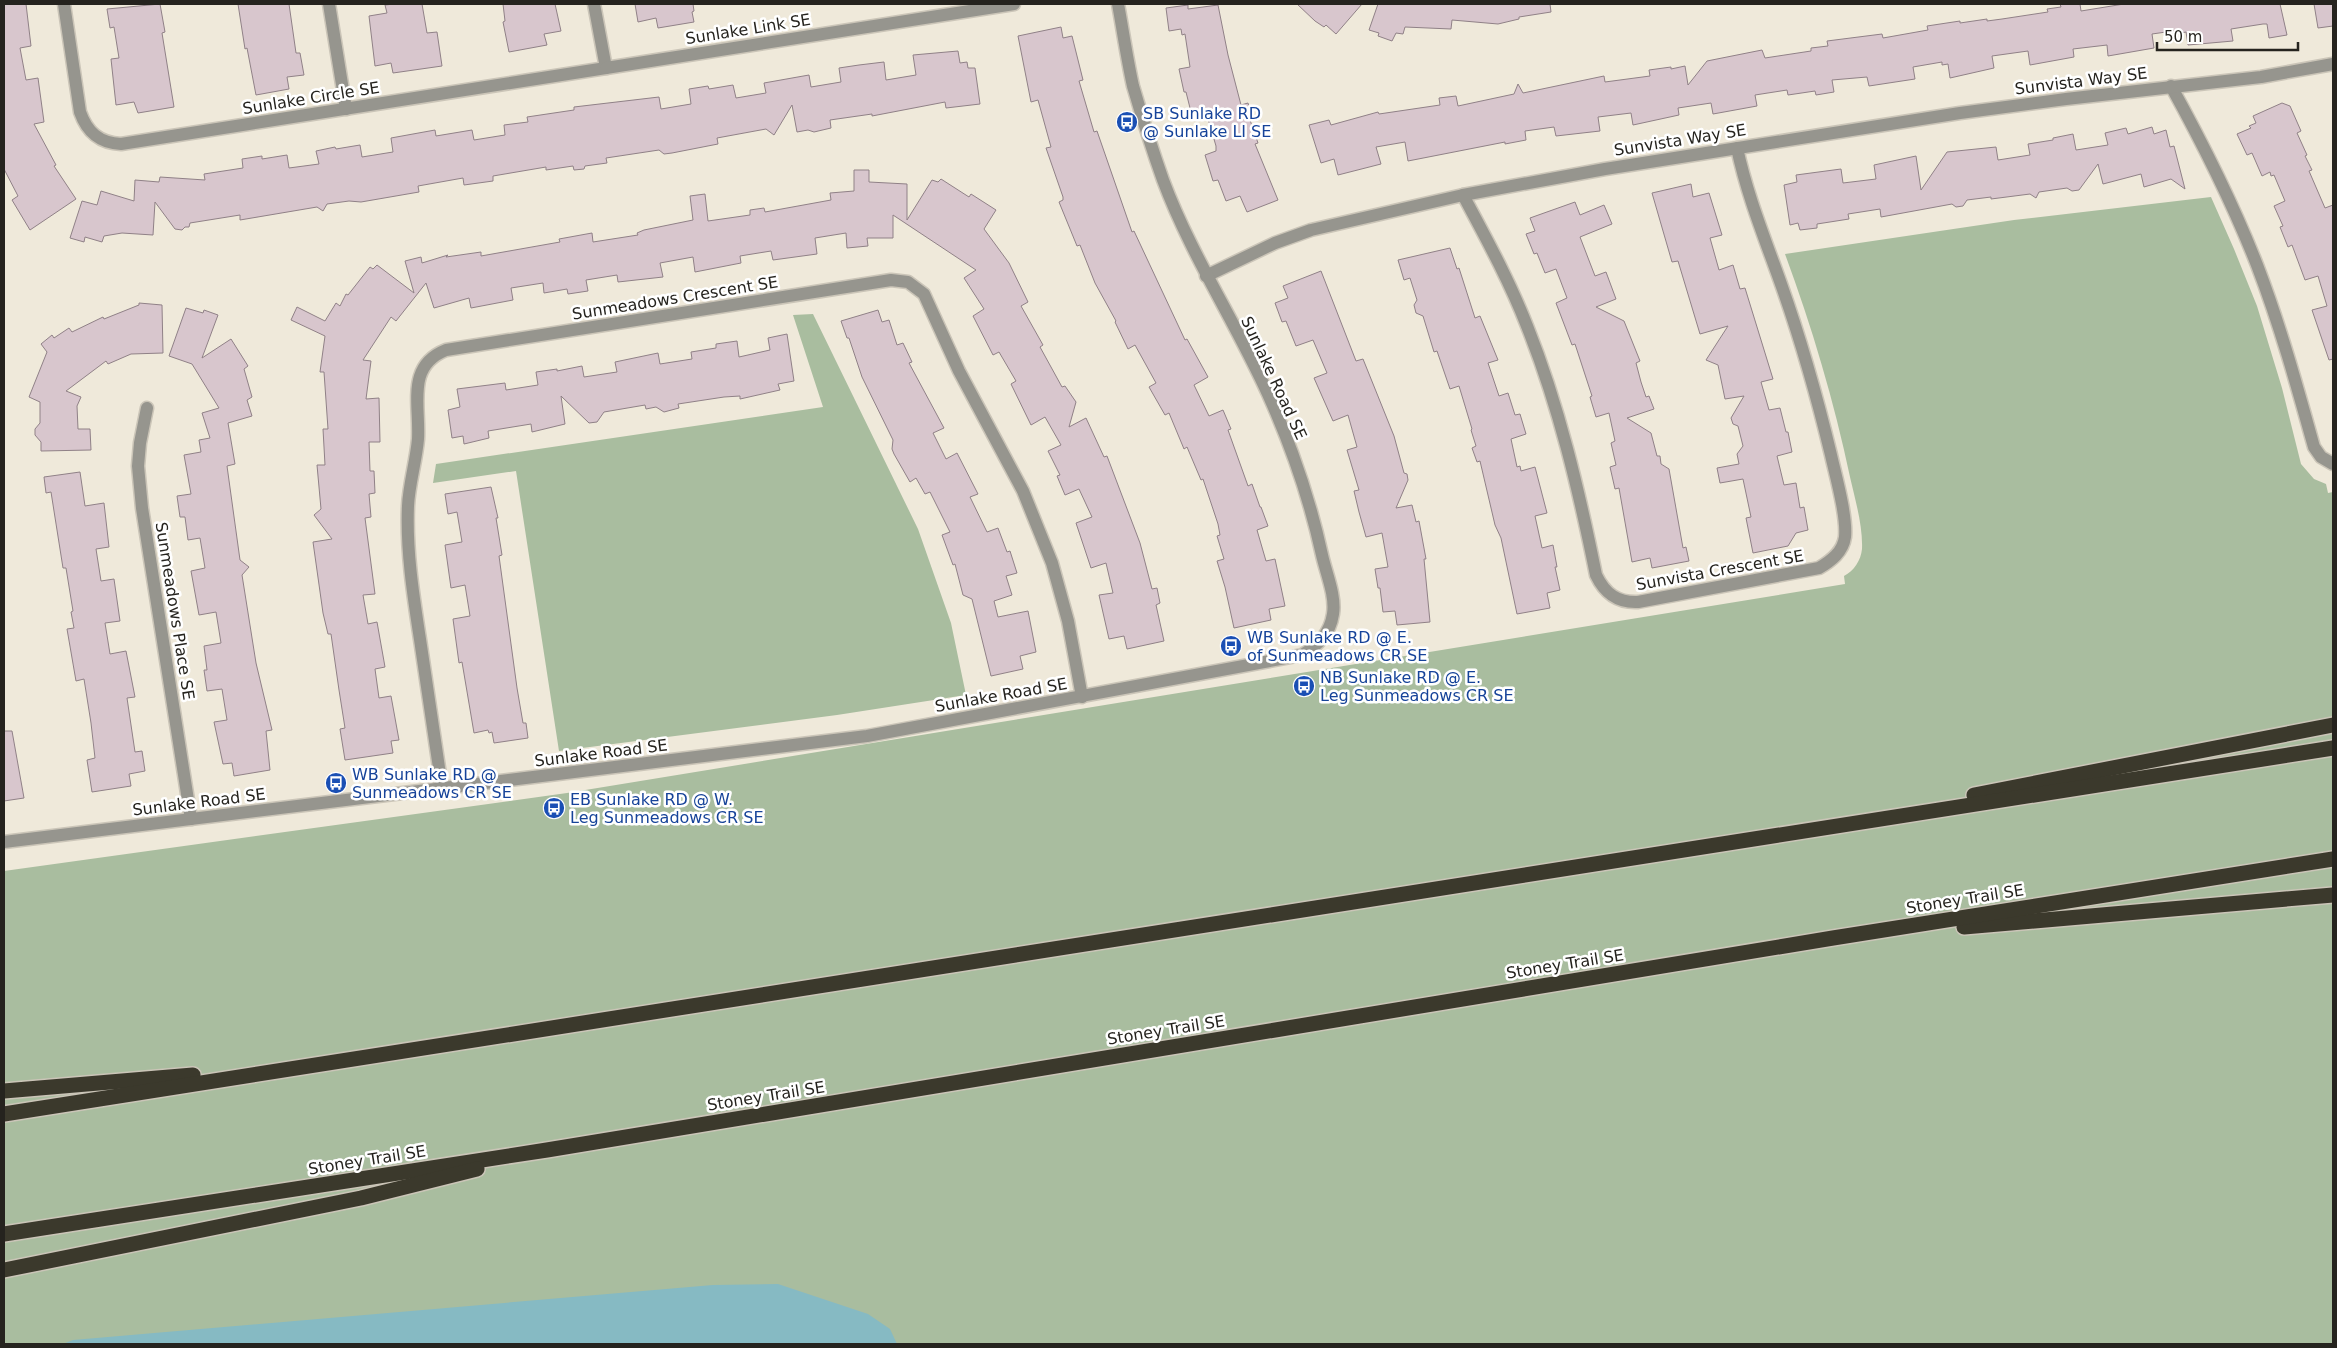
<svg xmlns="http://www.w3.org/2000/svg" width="2337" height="1348" viewBox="0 0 2337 1348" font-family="'DejaVu Sans',sans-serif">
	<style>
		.green { fill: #a9bd9f }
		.water { fill: #86bac3 }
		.building { fill: #d8c6cd; stroke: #908187 }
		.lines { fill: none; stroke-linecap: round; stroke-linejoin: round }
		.street-casing { stroke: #cbc5b8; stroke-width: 15 }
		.highway-casing { stroke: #cbc5b8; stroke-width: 18 }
		.street { stroke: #96958e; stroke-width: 12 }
		.highway { stroke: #3b392c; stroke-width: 15 }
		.labels { text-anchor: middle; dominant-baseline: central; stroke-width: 5; stroke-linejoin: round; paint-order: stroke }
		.street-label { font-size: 16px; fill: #25231e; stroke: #fff }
		.transit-label { font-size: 16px; fill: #164399; stroke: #fff; text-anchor: start }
	</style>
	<rect width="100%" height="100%" fill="#efe9da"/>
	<g class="green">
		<path d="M2211 197 2234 249 2257 306 2282 388 2301 464 2314 479 2326 484 2328 493 2333 492V1344H4V871L567 793 1845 584 1844 576C1854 571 1861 560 1862 549 1863 526 1855 499 1850 477 1834 401 1812 327 1785 254L2014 220Z"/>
		<polygon points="813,314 918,529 951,623 966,695 837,715 559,751 516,471 433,483 436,464 823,407 793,315"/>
	</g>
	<polygon class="water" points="778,1284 868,1314 890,1329 897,1344 63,1344 73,1340 713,1285"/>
	<g class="building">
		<polygon points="4,4 26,4 31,46 20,48 26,80 38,78 44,122 34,124 56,165 54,166 76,199 30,230 12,200 18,196 4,169"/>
		<polygon points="160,4 165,32 162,33 174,107 138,113 134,102 116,105 111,59 119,58 114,27 110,28 107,9"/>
		<polygon points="238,4 289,4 296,53 300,53 304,75 287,77 289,89 256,95 247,48 245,49"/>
		<polygon points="394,4 422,4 427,33 437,32 442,66 393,73 391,63 375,66 369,16 387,13 385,5"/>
		<polygon points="503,4 555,4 561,31 544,34 547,45 509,52 503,22 505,21"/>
		<polygon points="635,4 693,4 694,11 692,12 694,22 658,28 656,18 638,22"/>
		<polygon points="1297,4 1362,4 1336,34 1326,25 1324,27 1315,21"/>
		<polygon points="1378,4 1550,4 1551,12 1519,17 1519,19 1498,24 1452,20 1451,29 1405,27 1403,34 1396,33 1392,41 1378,36 1379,33 1369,30"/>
		<polygon points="2060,4 2080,4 2081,11 2124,4 2280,4 2287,35 2269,38 2267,24 2263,24 2231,29 2233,41 2188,45 2186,32 2181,33 2180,30 2152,34 2154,48 2108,56 2107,45 2073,49 2074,57 2030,65 2028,51 1992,56 1994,68 1950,78 1948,64 1942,65 1942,62 1913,67 1915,79 1869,86 1867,77 1832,80 1834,92 1816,95 1815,91 1788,95 1787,90 1755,95 1757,106 1713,114 1711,103 1678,108 1679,115 1633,125 1631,113 1598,117 1600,131 1556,136 1554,127 1525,131 1526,140 1505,144 1505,142 1408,161 1405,142 1376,147 1381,164 1338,175 1334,159 1321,163 1309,125 1329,120 1331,125 1378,112 1379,114 1440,105 1439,98 1456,96 1458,106 1514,94 1518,84 1523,93 1604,76 1605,82 1650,76 1649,70 1671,67 1671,69 1685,66 1688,85 1707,61 1762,50 1765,58 1811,51 1811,48 1828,46 1827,41 1882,34 1883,38 1928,30 1927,26 1960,21 1960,23 1987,19 1987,21 2002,19 2048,12 2047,9 2061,7"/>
		<polygon points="2314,4 2333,4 2333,26 2318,28"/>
		<polygon points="1188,5 1188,9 1218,5 1228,55 1241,105 1248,103 1252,119 1250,120 1258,143 1255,144 1278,200 1247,212 1240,196 1226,201 1218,180 1213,181 1205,155 1216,151 1216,146 1206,112 1192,116 1186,92 1184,92 1179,69 1190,67 1185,34 1182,35 1181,29 1169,31 1166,8"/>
		<polygon points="1061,27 1063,38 1072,36 1083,80 1079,81 1094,132 1097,131 1132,232 1134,231 1185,340 1187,339 1208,377 1194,385 1209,416 1223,410 1231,429 1228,430 1248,486 1252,484 1260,507 1261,507 1268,526 1257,530 1266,561 1275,559 1285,606 1269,609 1271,620 1234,628 1225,587 1217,561 1224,559 1217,536 1220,535 1218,524 1203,479 1201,480 1187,447 1184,449 1169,413 1165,415 1149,387 1156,383 1135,345 1128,349 1115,322 1116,321 1095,283 1080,245 1077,246 1059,202 1063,200 1063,197 1046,148 1051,147 1038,100 1031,102 1018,36"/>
		<polygon points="958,51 960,63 967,62 968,68 975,68 980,104 946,108 945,102 872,116 872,114 830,120 831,128 814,132 808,130 797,132 792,105 774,135 766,129 717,138 718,144 672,153 664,154 659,150 606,158 607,163 585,166 584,169 574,170 573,166 546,170 546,167 493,176 493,181 464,185 463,178 418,186 419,192 361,202 349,201 327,204 323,211 317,207 240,220 240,215 190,223 189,227 185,227 182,230 175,229 155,202 153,235 122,233 104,236 102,242 85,237 84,242 70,238 82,201 97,205 101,191 134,201 135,180 159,182 160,177 205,180 204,174 243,168 242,159 262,156 262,159 287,155 289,168 319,164 316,151 335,147 336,149 360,145 362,157 393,152 391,138 435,130 436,136 472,130 474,140 505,135 504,125 528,122 527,117 574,110 574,107 659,97 661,109 691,104 689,89 708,86 709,89 733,85 736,98 766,93 764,83 809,75 811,87 841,82 839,68 859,65 884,62 886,80 916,75 913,55"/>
		<polygon points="2282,103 2290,106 2301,131 2297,133 2307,155 2305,156 2312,170 2309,171 2325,208 2333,205 2333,359 2329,360 2312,310 2327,306 2318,276 2305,280 2292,245 2288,247 2280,227 2283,226 2274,206 2285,201 2274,175 2271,176 2270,172 2262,176 2252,153 2247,155 2237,134 2251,128 2249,126 2256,123 2253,116"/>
		<polygon points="2152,127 2154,134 2166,130 2170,147 2174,146 2185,189 2171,179 2144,187 2141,174 2103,184 2098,164 2079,190 2072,191 2067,188 2039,192 2036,198 2030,194 1991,199 1991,197 1967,200 1963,206 1956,207 1952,204 1881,217 1880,209 1848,214 1849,219 1817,224 1817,228 1800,230 1798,223 1790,225 1784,185 1797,182 1796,175 1841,169 1843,183 1876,179 1874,165 1916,156 1921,190 1947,152 1996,147 1998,160 2030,155 2028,144 2053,140 2053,138 2073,134 2076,150 2108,145 2105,133 2126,128 2128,134"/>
		<polygon points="854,170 869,170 869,182 907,184 907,220 932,180 938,182 941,179 969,197 971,194 996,210 984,229 1009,263 1028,302 1021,306 1043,345 1040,347 1062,387 1065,386 1076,402 1069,427 1086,418 1104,457 1107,456 1140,543 1152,589 1157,588 1160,603 1156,605 1164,641 1127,649 1124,636 1109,639 1099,595 1113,593 1106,563 1091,568 1076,523 1092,517 1079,489 1065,495 1057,476 1060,475 1048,451 1061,445 1045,417 1031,425 1011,384 1016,381 999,352 993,355 973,316 984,309 964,278 976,270 893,215 893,238 867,238 868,246 847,248 846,233 815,238 817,254 773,260 771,251 740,256 741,263 695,272 693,257 660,263 663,277 618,282 617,275 586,280 588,291 568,294 567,289 544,293 543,283 511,288 513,300 471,308 469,298 434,308 426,283 396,321 391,317 363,360 371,361 366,399 379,398 380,442 369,442 370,471 374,471 375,493 369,494 371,517 365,518 375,594 363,595 368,624 377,622 385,667 375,669 379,698 391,696 399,740 391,741 393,753 345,760 340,729 345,728 339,690 331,634 328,634 323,613 313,542 332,539 314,515 321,509 317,465 325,465 323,429 328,429 324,372 320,372 325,336 291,320 297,307 325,321 336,303 340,306 346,294 348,295 370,267 373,269 377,265 414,293 405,261 421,257 422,263 448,255 446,257 481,252 481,256 560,242 559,239 592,233 593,242 638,235 637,233 644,230 693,220 690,196 705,194 708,221 750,215 750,210 764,208 765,212 831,200 830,193 854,191"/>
		<polygon points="1691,184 1693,197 1709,193 1722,235 1710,238 1719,270 1733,265 1740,289 1745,288 1773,379 1761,382 1769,410 1780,408 1786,432 1788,432 1792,452 1777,456 1784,485 1796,483 1800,508 1804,507 1808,530 1796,533 1788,546 1753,553 1746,518 1751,517 1743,479 1720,483 1717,468 1739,464 1737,454 1743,446 1738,426 1733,424 1731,418 1744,396 1725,399 1718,365 1706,360 1728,326 1700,334 1678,261 1672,262 1652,193"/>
		<polygon points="1575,202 1580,215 1604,205 1612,224 1580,237 1595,276 1606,272 1616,299 1596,307 1624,321 1640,361 1636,363 1641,382 1646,397 1649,396 1654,409 1627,418 1651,433 1657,456 1660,456 1661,464 1669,469 1683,548 1686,547 1689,561 1652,568 1650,558 1632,562 1619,488 1615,489 1610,467 1616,465 1611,443 1615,441 1609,413 1596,417 1590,397 1592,396 1575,344 1572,345 1556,303 1567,298 1556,269 1545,273 1537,253 1534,254 1526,234 1535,231 1530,218"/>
		<polygon points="1450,248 1457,269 1459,268 1475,318 1480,316 1498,360 1488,363 1499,396 1508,393 1515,415 1520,414 1526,434 1511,439 1517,467 1520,466 1521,471 1535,467 1547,513 1535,516 1542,548 1553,545 1557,567 1555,567 1560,590 1547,593 1550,608 1517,614 1501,538 1495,525 1480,461 1477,462 1472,448 1476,446 1471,430 1472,429 1459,386 1450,389 1437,351 1434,352 1423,316 1416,313 1414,305 1417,300 1410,278 1404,280 1398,260"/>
		<polygon points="1321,271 1356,361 1363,359 1394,436 1404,473 1407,474 1408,480 1396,508 1412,505 1416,522 1419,521 1426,559 1424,559 1430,622 1397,625 1395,611 1383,612 1380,588 1378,588 1375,569 1388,567 1382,533 1366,537 1359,512 1354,491 1359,490 1347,450 1357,447 1348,415 1333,421 1314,378 1327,373 1313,340 1296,346 1286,321 1282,322 1275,303 1288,298 1283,286"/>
		<polygon points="139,303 162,305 163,353 131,354 108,364 106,361 66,391 81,397 77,406 78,429 90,429 91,450 41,451 41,442 35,435 35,429 40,423 40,402 29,397 47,352 41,344 52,335 54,338 69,328 72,332 103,317 104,319 139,305"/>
		<polygon points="186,308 203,313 204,310 218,315 202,358 231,339 248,366 244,369 252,397 247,400 252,416 228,423 235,464 227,466 240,560 249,567 242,575 256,663 272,730 266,731 270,770 234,776 232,763 223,764 214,722 227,720 222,689 207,691 204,670 207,670 204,646 221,643 216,612 199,615 191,571 205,568 200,538 188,540 185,517 180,517 177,496 191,494 184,455 201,452 199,440 210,438 202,413 219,408 192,364 169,356"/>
		<polygon points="878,310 882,322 889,320 897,345 903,343 912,362 909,363 944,428 933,433 946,459 957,453 978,494 970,497 987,532 998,528 1007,552 1010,551 1017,573 1006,576 1012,595 994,601 998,617 1028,611 1036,652 1020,656 1023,669 991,676 972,599 963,595 955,564 953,565 942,535 950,532 930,492 925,494 916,478 910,482 894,454 892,449 893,440 862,377 849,338 847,338 841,321"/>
		<polygon points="787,334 794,381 778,384 780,390 740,399 740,396 724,397 678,404 679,408 664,412 656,407 646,409 645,405 604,412 597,422 589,423 561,396 565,424 532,432 531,424 488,431 489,438 464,444 463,436 452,438 448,410 460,407 457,389 505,383 506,390 538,385 536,372 557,369 557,371 582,366 584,377 617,372 615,362 658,353 660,364 692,359 691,352 716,348 716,344 737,341 739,357 770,350 768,338"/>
		<polygon points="80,472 85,506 104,503 109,547 96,549 101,581 114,579 120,621 105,623 110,654 126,651 135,697 127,698 135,752 142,751 145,771 129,774 131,786 92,792 87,760 95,758 91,723 84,679 76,681 67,629 74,628 71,612 73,611 66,568 63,568 51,492 46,493 44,477"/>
		<polygon points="491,487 498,518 496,518 502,555 499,556 517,688 523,723 526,723 528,738 494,743 492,732 489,733 488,730 474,733 462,662 459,663 453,619 470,616 465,585 451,588 445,545 462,542 457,512 448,514 445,494"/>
		<polygon points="4,731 12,731 24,798 4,801"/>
	</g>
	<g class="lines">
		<g class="street-casing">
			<g id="street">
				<path d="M64 4 80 112C87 132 99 143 121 144L606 68 594 4"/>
				<polyline points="329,4 346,109"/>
				<polyline points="606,68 1014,4"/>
				<path d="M2171 86C2203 144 2233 204 2257 265 2280 325 2297 386 2314 447L2321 457 2333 464"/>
				<path d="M1463 195C1486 238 1509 280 1527 326 1559 406 1579 491 1596 575 1605 594 1618 603 1638 602L1819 568C1831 561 1843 552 1845 537 1847 516 1836 477 1831 455 1817 397 1801 340 1781 284 1765 239 1747 195 1737 148"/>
				<polyline points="1206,276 1275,243 1311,230 1463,195 1605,169 1960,113 2066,99 2261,77 2333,64"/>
				<polyline points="147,408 140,443 138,466 142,508 191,819"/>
				<path d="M442 788C435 741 428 693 421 646 414 600 406 553 408 506 409 484 416 462 418 439 420 404 406 366 446 350L891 280 908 282 924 294 959 371 1023 491 1052 563 1068 621 1082 697"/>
				<path d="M4 842 867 736 1302 655C1318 645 1330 634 1333 614 1336 596 1326 573 1322 555 1310 500 1291 445 1268 394 1235 321 1191 255 1163 180 1152 149 1142 117 1133 86 1127 59 1123 31 1118 4"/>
			</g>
		</g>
		<g class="highway-casing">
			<g id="highway">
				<polyline points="1974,795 2333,725"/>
				<polyline points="1964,927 2333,895"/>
				<polyline points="4,1091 193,1075"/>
				<polyline points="4,1114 2333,748"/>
				<polyline points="4,1234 547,1150 1833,938 2333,859"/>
				<polyline points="4,1270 361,1198 477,1169"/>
			</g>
		</g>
		<use href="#street" class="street"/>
		<use href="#highway" class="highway"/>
	</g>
	<defs>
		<g id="bus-disc" transform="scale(1.125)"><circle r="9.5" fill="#1a4fb4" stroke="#fff"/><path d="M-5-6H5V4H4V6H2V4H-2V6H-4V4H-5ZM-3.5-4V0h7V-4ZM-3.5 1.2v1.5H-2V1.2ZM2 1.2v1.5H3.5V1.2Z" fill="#fff"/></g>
	</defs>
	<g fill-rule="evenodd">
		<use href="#bus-disc" x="1127" y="122"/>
		<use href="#bus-disc" x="1231" y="646"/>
		<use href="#bus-disc" x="1304" y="686"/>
		<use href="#bus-disc" x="336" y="783"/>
		<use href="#bus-disc" x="554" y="808"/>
	</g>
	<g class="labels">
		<g class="street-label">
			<text transform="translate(748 29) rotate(-9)">Sunlake Link SE</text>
			<text transform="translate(2081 81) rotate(-7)">Sunvista Way SE</text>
			<text transform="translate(311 98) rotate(-9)">Sunlake Circle SE</text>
			<text transform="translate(1680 140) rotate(-9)">Sunvista Way SE</text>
			<text transform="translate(675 298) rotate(-9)">Sunmeadows Crescent SE</text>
			<text transform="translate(1274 378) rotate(65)">Sunlake Road SE</text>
			<text transform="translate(1720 570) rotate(-10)">Sunvista Crescent SE</text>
			<text transform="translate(175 611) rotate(81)">Sunmeadows Place SE</text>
			<text transform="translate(1001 695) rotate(-10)">Sunlake Road SE</text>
			<text transform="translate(601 753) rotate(-7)">Sunlake Road SE</text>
			<text transform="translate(199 802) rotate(-7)">Sunlake Road SE</text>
			<text transform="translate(1965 899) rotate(-9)">Stoney Trail SE</text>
			<text transform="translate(1565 964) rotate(-9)">Stoney Trail SE</text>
			<text transform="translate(1166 1030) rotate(-9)">Stoney Trail SE</text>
			<text transform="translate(766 1096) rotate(-9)">Stoney Trail SE</text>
			<text transform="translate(367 1160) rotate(-9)">Stoney Trail SE</text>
		</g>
		<g class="transit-label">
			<text x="1143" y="113">SB Sunlake RD<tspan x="1143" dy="18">@ Sunlake LI SE</tspan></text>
			<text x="1247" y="637">WB Sunlake RD @ E.<tspan x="1247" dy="18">of Sunmeadows CR SE</tspan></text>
			<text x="1320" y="677">NB Sunlake RD @ E.<tspan x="1320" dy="18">Leg Sunmeadows CR SE</tspan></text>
			<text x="352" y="774">WB Sunlake RD @<tspan x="352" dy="18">Sunmeadows CR SE</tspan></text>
			<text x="570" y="799">EB Sunlake RD @ W.<tspan x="570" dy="18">Leg Sunmeadows CR SE</tspan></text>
		</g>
	</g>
	<rect width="2337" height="1348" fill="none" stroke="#25231e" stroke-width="10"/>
	<path d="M2157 42v8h141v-8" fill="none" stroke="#25231e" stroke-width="2.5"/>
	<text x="2164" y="42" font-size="15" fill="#25231e" stroke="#ffffff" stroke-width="4" paint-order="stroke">50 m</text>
</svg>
